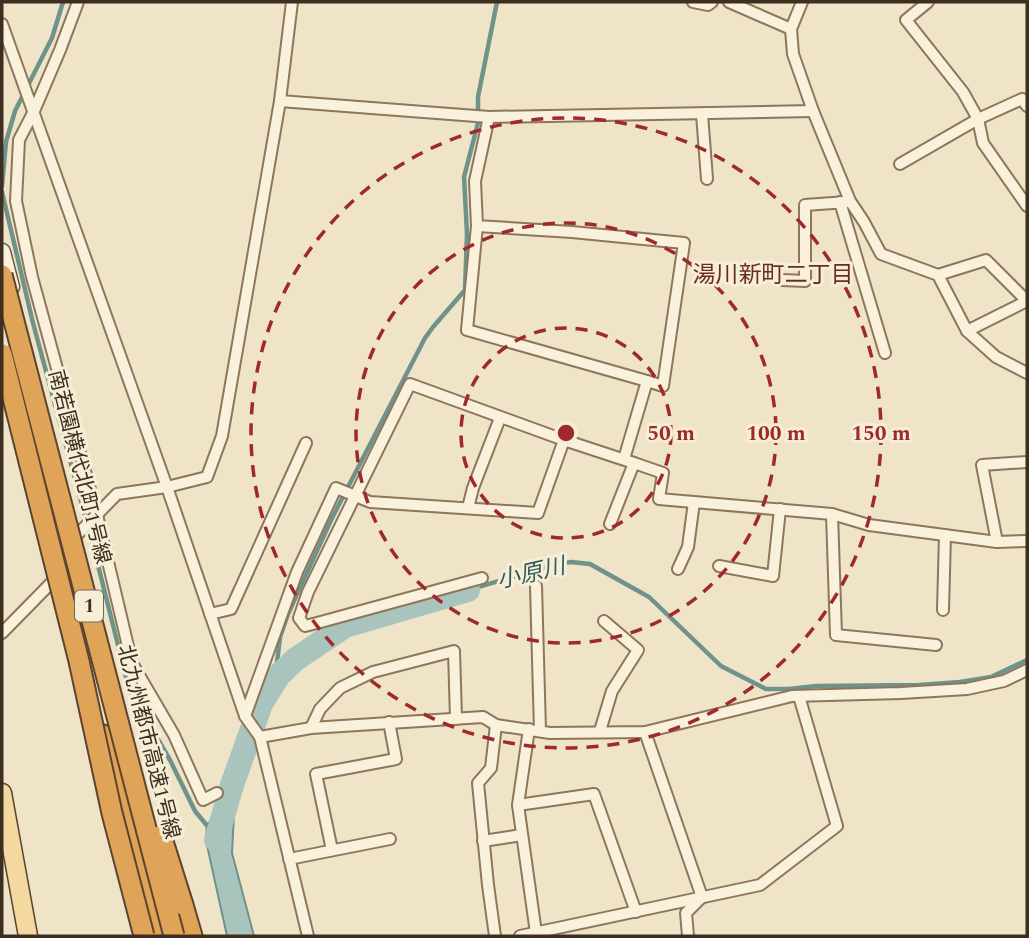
<svg xmlns="http://www.w3.org/2000/svg" width="1029" height="938" viewBox="0 0 1029 938" font-family="Spectral,'Noto Sans JP',serif">
	<style>
		.water { fill: #a9c4bc; stroke: #6f938a; stroke-width: 2 }
		.lines { fill: none; stroke-linecap: round; stroke-linejoin: round }
		.stream { stroke: #6f938a; stroke-width: 4.5 }
		.river { stroke: #a9c4bc; stroke-width: 24 }
		.street-casing { stroke: #8d765c; stroke-width: 14 }
		.secondary-casing { stroke: #6f573f; stroke-width: 19 }
		.primary-casing { stroke: #5b4430; stroke-width: 21 }
		.highway-casing { stroke: #5b4430; stroke-width: 23 }
		.street { stroke: #faf1dc; stroke-width: 10 }
		.secondary { stroke: #faf1dc; stroke-width: 16 }
		.primary { stroke: #f3d9a0; stroke-width: 18 }
		.highway { stroke: #e0a458; stroke-width: 19 }
		.highway-bridge-casing { stroke: #5b4430; stroke-width: 23; stroke-linecap: butt }
		.highway-bridge { stroke: #e0a458; stroke-width: 19 }
		.ring { fill: none; stroke: #9e2a2b; stroke-width: 3.5; stroke-dasharray: 12 9 }
		.labels { text-anchor: middle; dominant-baseline: central; stroke-width: 6; stroke-linejoin: round; paint-order: stroke }
		.shield { fill: #f7eed8; stroke: #756857; stroke-width: 2 }
		.shield-label { font-size: 19px; font-weight: bold; fill: #3d2e20 }
		.street-label { font-size: 21px; fill: #3d2e20; stroke: #f7eed8 }
		.neighbourhood-label { font-size: 23px; fill: #6b2e1e; stroke: #f7eed8 }
		.water-label { font-size: 23px; font-style: italic; fill: #2f5d5a; stroke: #f7eed8 }
		.centre { fill: #9e2a2b; stroke: #f7eed8; stroke-width: 3.5 }
		.ring-label { font-size: 21px; text-anchor: middle; font-weight: bold; fill: #9e2a2b; stroke: #f7eed8; stroke-width: 6; stroke-linejoin: round; paint-order: stroke }
	</style>
	<rect width="100%" height="100%" fill="#f0e4c8"/>
	<polygon class="water" points="227,808 234,814 232,853 254,936 227,936 206,841 207,824"/>
	<g class="lines">
		<g class="stream">
			<polyline points="2,186 6,142 15,111 52,38 63,2"/>
			<polyline points="2,192 33,323 95,553 129,689 170,760 195,811 209,828"/>
			<polyline points="468,590 557,564 571,562 590,564 649,597 721,666 766,689 789,689 816,686 919,685 960,682 991,677 1027,660"/>
			<polyline points="275,680 280,637 288,614 332,518 425,338 433,327 465,290 467,234 464,177 478,123 478,97 497,2"/>
		</g>
		<polyline class="river" points="216,840 232,785 261,704 279,675 296,659 345,626 468,590"/>
		<g class="street-casing">
			<g id="street">
				<polyline points="78,2 60,50 34,111 19,140 16,201 32,277 97,515 132,663 174,735 203,800 217,793"/>
				<polyline points="693,2 708,5 712,2"/>
				<polyline points="729,2 791,29"/>
				<polyline points="802,2 791,29 793,54 813,111 850,201 864,222 881,254 938,275 967,331 996,357 1027,373"/>
				<polyline points="928,2 906,20 963,92 978,119 983,143 1027,206"/>
				<polyline points="2,24 167,487 245,716 260,737 308,936"/>
				<polyline points="280,101 489,117 813,111"/>
				<polyline points="702,114 707,179"/>
				<polyline points="489,117 475,181 477,226 572,232 684,243 663,386 647,381 624,459"/>
				<polyline points="900,164 978,119 1022,99 1027,106"/>
				<polyline points="840,202 885,353"/>
				<polyline points="477,226 467,330 647,381"/>
				<polyline points="938,275 986,260 1027,301 967,331"/>
				<polyline points="782,280 805,281 805,205 847,202"/>
				<polyline points="634,463 663,473 659,499 832,514 869,525 997,542 1027,541"/>
				<polyline points="468,508 473,488 500,418"/>
				<polyline points="832,514 836,635 936,645"/>
				<polyline points="997,542 982,465 1027,462"/>
				<polyline points="719,566 773,576 780,509"/>
				<polyline points="678,569 688,547 694,502"/>
				<polyline points="482,578 317,623 305,626 299,618 308,592 410,384 564,440"/>
				<polyline points="536,586 540,731"/>
				<polyline points="943,610 945,535"/>
				<polyline points="210,614 231,609 306,443"/>
				<polyline points="2,633 52,582 75,537 117,494 167,487 207,477 222,436 280,101 292,2"/>
				<polyline points="245,716 297,572 336,488 370,502 538,513 564,440 634,463 610,524"/>
				<polyline points="311,728 320,709 340,688 373,672 454,651 456,719"/>
				<polyline points="529,729 518,805 536,933"/>
				<polyline points="600,731 612,691 638,650 604,621"/>
				<polyline points="645,732 702,897 686,913 688,936"/>
				<polyline points="260,737 311,728 483,717 496,725 550,733 645,732 792,696 901,693 967,689 1004,681 1027,670"/>
				<polyline points="518,805 594,794 636,912"/>
				<polyline points="483,841 522,835"/>
				<polyline points="332,850 316,774 396,759 389,722"/>
				<polyline points="289,859 390,839"/>
				<polyline points="495,936 488,885 478,783 491,768 496,725"/>
				<polyline points="520,936 760,885 837,826 799,696"/>
			</g>
		</g>
		<g class="secondary-casing">
			<polyline id="secondary" points="2,252 11,287"/>
		</g>
		<g class="primary-casing">
			<polyline id="primary" points="2,793 28,936"/>
		</g>
		<g class="highway-casing">
			<g id="highway">
				<polyline points="103,735 126,810 159,936"/>
				<polyline points="183,905 192,936"/>
			</g>
		</g>
		<use href="#street" class="street"/>
		<use href="#secondary" class="secondary"/>
		<use href="#primary" class="primary"/>
		<use href="#highway" class="highway"/>
		<g class="highway-bridge-casing">
			<g id="highway-bridge">
				<polyline points="2,275 174,936"/>
				<polyline points="2,354 79,661 112,813 144,936"/>
				<polyline points="161,835 183,905"/>
			</g>
		</g>
		<use href="#highway-bridge" class="highway-bridge"/>
	</g>
	<g class="ring">
		<circle cx="566" cy="433" r="105"/>
		<circle cx="566" cy="433" r="210"/>
		<circle cx="566" cy="433" r="315"/>
	</g>
	<g class="labels">
		<rect class="shield" x="75" y="590.5" width="28" height="31" rx="5"/>
		<g class="shield-label">
			<text x="89" y="606">1</text>
		</g>
		<g class="street-label">
			<text transform="translate(79 467) rotate(76)">南若園横代北町1号線</text>
			<text transform="translate(148 742) rotate(76)">北九州都市高速1号線</text>
		</g>
		<g class="neighbourhood-label">
			<text x="773" y="275">湯川新町二丁目</text>
		</g>
		<g class="water-label">
			<text transform="translate(531 574) rotate(-13)">小原川</text>
		</g>
	</g>
	<circle cx="566" cy="433" r="10" class="centre"/>
	<g class="ring-label">
		<text x="671" y="440">50 m</text>
		<text x="776" y="440">100 m</text>
		<text x="881" y="440">150 m</text>
	</g>
	<rect width="1029" height="938" fill="none" stroke="#3d2e20" stroke-width="7"/>
</svg>
